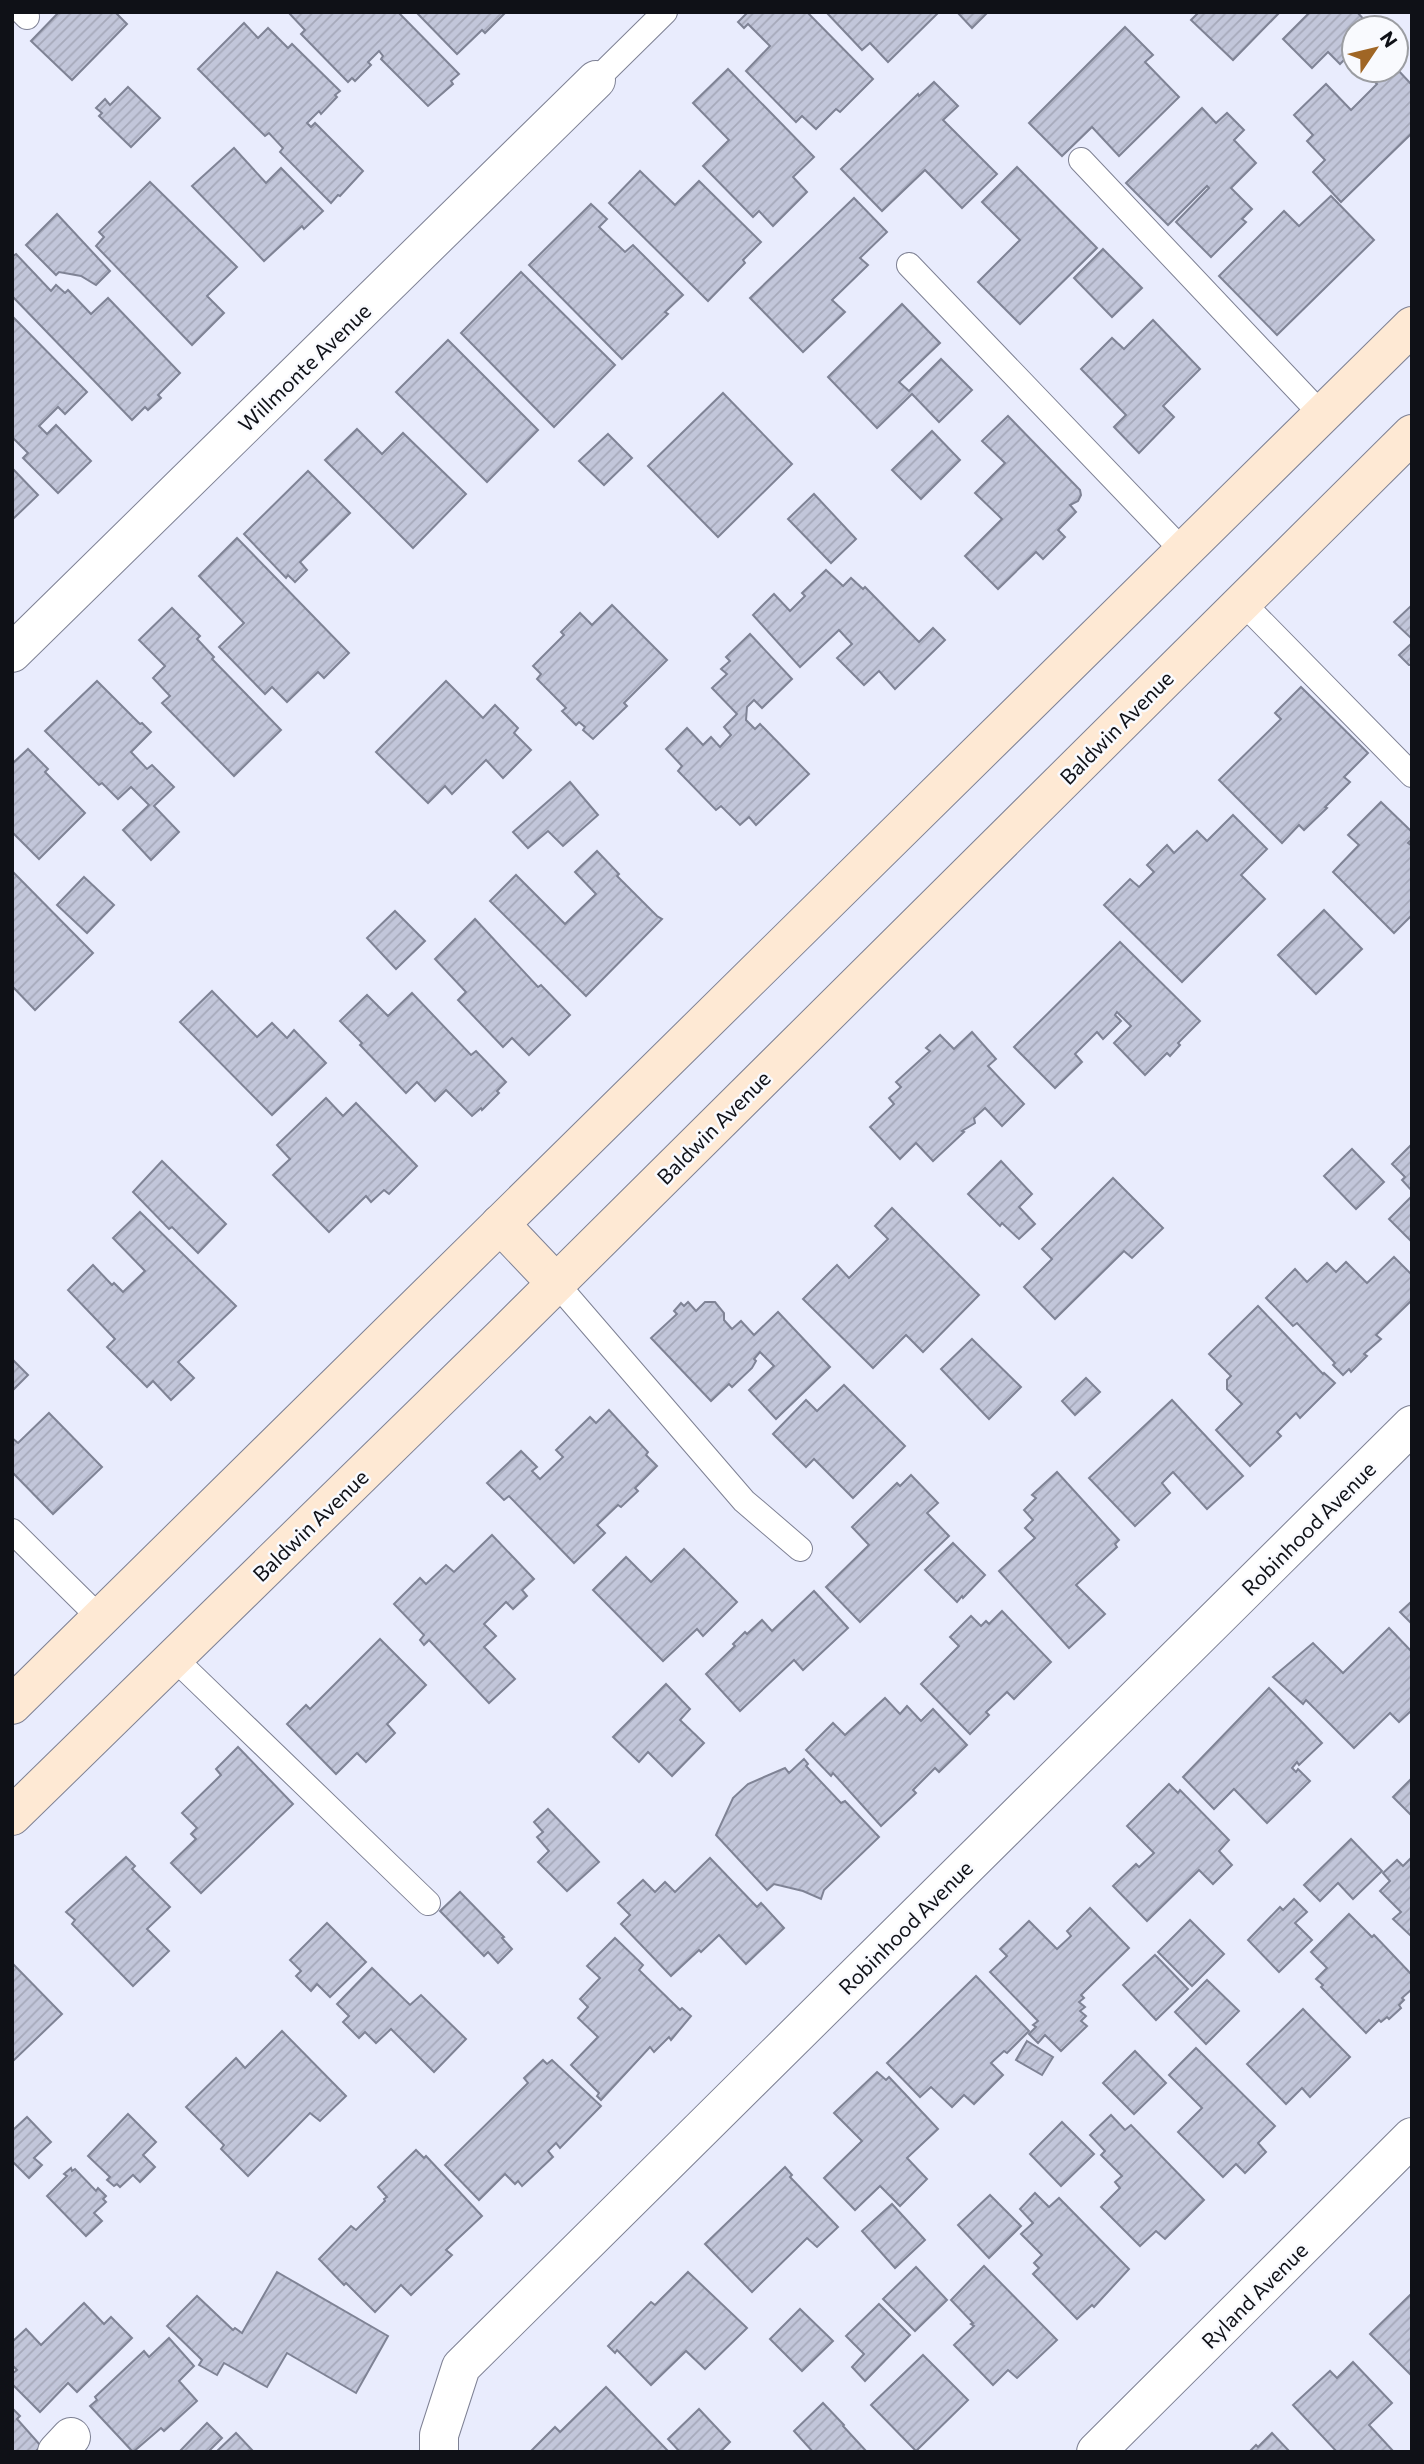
<svg xmlns="http://www.w3.org/2000/svg" width="1424" height="2464" viewBox="0 0 1424 2464" font-family="Commissioner,sans-serif">
	<style>
		.building { fill: url(#building-hatch); stroke: #7f8395; stroke-width: 2 }
		.lines { fill: none; stroke-linecap: round; stroke-linejoin: round }
		.lane-casing { stroke: #7e8194; stroke-width: 26 }
		.street-casing { stroke: #7e8194; stroke-width: 40 }
		.secondary-casing { stroke: #7e8194; stroke-width: 40 }
		.lane { stroke: #fff; stroke-width: 24 }
		.street { stroke: #fff; stroke-width: 38 }
		.secondary { stroke: #fee9d4; stroke-width: 38 }
		.labels { text-anchor: middle; dominant-baseline: central; stroke-width: 5; stroke-linejoin: round; paint-order: stroke }
		.street-label { font-size: 21px; fill: #0f1117; stroke: #f9fafe }
	</style>
	<defs>
		<pattern id="building-hatch" width="6" height="6" patternUnits="userSpaceOnUse" patternTransform="scale(1.75)"><rect width="6" height="6" fill="#c2c6da"/><path d="M-1 1l2-2M0 6l6-6M5 7l2-2" fill="none" stroke="#a6a9ba"/></pattern>
	</defs>
	<rect width="100%" height="100%" fill="#e9ecfd"/>
	<g class="building">
		<polygon points="59,12 115,12 127,24 72,80 31,41"/>
		<polygon points="288,12 398,12 459,74 451,81 453,84 428,106 381,59 383,56 379,51 368,62 371,65 355,81 352,78 348,82 301,34 305,30"/>
		<polygon points="416,12 506,12 485,33 482,30 457,54"/>
		<polygon points="748,12 807,12 873,79 840,112 836,109 816,129 802,116 796,122 746,71 770,46 748,24 744,28 738,22"/>
		<polygon points="826,12 939,12 888,62 870,43 862,50"/>
		<polygon points="957,12 988,12 972,28"/>
		<polygon points="1199,12 1280,12 1233,60 1191,20"/>
		<polygon points="1310,12 1357,12 1370,26 1354,28 1354,60 1349,55 1340,64 1328,52 1312,68 1283,39"/>
		<polygon points="244,23 258,38 268,28 288,48 292,44 340,91 335,95 337,97 321,114 319,111 307,123 311,127 315,123 363,171 340,196 338,195 331,203 280,152 283,148 269,133 265,136 198,69"/>
		<polygon points="1125,27 1153,55 1145,62 1179,97 1119,156 1092,127 1062,156 1029,123"/>
		<polygon points="1396,68 1412,85 1412,137 1410,135 1341,202 1313,172 1325,160 1307,141 1313,135 1294,115 1326,84 1351,110 1377,84 1363,70"/>
		<polygon points="728,69 814,157 793,177 807,192 773,226 759,211 753,217 703,166 729,140 693,103"/>
		<polygon points="934,82 958,106 943,120 997,174 962,208 925,170 882,211 841,169 918,94 919,96"/>
		<polygon points="128,87 160,118 131,147 99,116 102,113 96,108 105,99 110,105"/>
		<polygon points="1202,108 1216,123 1227,113 1244,130 1234,140 1256,163 1231,188 1252,209 1242,219 1246,222 1211,257 1176,222 1209,188 1207,186 1168,225 1126,183"/>
		<polygon points="234,148 266,183 281,168 323,211 304,229 302,226 264,261 192,186"/>
		<polygon points="1017,167 1097,248 1020,324 978,282 1020,240 982,202"/>
		<polygon points="640,171 675,205 699,181 761,242 743,260 745,263 708,301 609,203"/>
		<polygon points="150,182 237,267 207,296 224,313 192,345 96,246 104,237 99,232"/>
		<polygon points="1331,196 1374,240 1277,335 1219,276 1284,211 1299,226"/>
		<polygon points="854,198 887,232 860,258 868,265 832,300 845,312 803,352 750,298"/>
		<polygon points="591,204 607,219 599,227 625,252 633,245 683,295 665,312 668,314 622,359 529,265"/>
		<polygon points="57,214 110,271 96,285 81,276 59,272 56,275 26,245"/>
		<polygon points="1103,249 1142,288 1112,317 1074,278"/>
		<polygon points="16,254 51,291 56,285 65,293 68,290 91,314 108,298 180,373 158,395 161,398 148,410 145,407 132,420 12,296 12,257"/>
		<polygon points="521,272 615,365 554,427 461,333"/>
		<polygon points="902,304 940,343 899,382 909,391 941,359 972,390 939,422 912,394 877,428 828,377"/>
		<polygon points="12,316 87,392 65,414 58,407 39,426 47,434 56,425 91,461 58,493 23,458 28,453 12,437"/>
		<polygon points="1153,320 1200,369 1163,406 1174,417 1139,453 1114,427 1126,415 1081,369 1112,338 1124,349"/>
		<polygon points="448,340 538,430 487,482 396,392"/>
		<polygon points="723,393 792,464 718,537 648,466"/>
		<polygon points="1008,416 1080,490 1081,495 1078,501 1070,505 1076,512 1058,530 1065,537 1043,559 1036,552 998,589 965,556 1002,519 975,493 1005,463 982,441"/>
		<polygon points="357,429 382,454 403,433 466,494 413,548 325,460"/>
		<polygon points="932,431 960,460 921,499 892,470"/>
		<polygon points="608,434 632,458 604,485 579,461"/>
		<polygon points="12,468 38,495 12,520"/>
		<polygon points="308,471 350,513 300,562 307,570 295,582 288,575 286,578 244,534"/>
		<polygon points="814,494 856,539 831,563 788,519"/>
		<polygon points="237,538 349,653 324,678 318,672 287,702 272,687 265,694 219,647 244,623 199,576"/>
		<polygon points="826,570 843,586 851,578 863,589 865,587 919,642 933,628 945,640 895,689 879,671 864,685 837,658 852,644 839,630 800,667 753,615 774,594 790,611 805,596 802,593"/>
		<polygon points="612,605 667,660 624,703 627,706 593,739 583,730 585,727 579,722 576,725 562,711 566,708 537,679 541,674 533,666 564,635 561,632 580,613 592,625"/>
		<polygon points="1412,605 1412,639 1394,622"/>
		<polygon points="172,608 200,636 197,639 214,657 212,659 281,730 234,776 162,703 170,696 153,678 165,666 139,640"/>
		<polygon points="750,634 792,679 762,708 754,700 747,707 746,720 755,729 760,724 809,774 756,825 749,817 740,825 721,806 716,810 678,771 682,766 666,749 687,728 703,745 711,737 720,747 731,735 724,727 737,714 712,688 727,674 721,669 730,661 726,657"/>
		<polygon points="1412,643 1412,665 1409,665 1399,655"/>
		<polygon points="97,681 140,724 142,723 151,732 131,752 147,769 152,765 174,787 154,806 179,832 151,860 123,830 149,805 131,787 118,799 102,783 99,785 45,731"/>
		<polygon points="446,681 483,718 495,705 518,728 514,733 531,750 503,778 486,760 452,794 445,786 428,803 376,752"/>
		<polygon points="1301,687 1368,753 1344,777 1350,782 1325,807 1327,808 1304,830 1299,825 1282,843 1219,780 1281,719 1275,713"/>
		<polygon points="28,749 48,769 45,772 85,813 39,859 12,832 12,764"/>
		<polygon points="570,782 598,815 563,846 548,831 528,848 513,832"/>
		<polygon points="1381,802 1412,832 1412,839 1408,843 1412,846 1412,915 1394,933 1333,872 1359,845 1348,835"/>
		<polygon points="1233,815 1267,849 1241,875 1265,899 1182,982 1104,905 1130,879 1139,887 1154,872 1147,865 1167,845 1174,853 1197,831 1207,841"/>
		<polygon points="597,851 619,874 617,876 657,916 662,919 586,996 490,901 516,875 565,924 596,894 575,872"/>
		<polygon points="12,871 93,953 35,1010 12,986"/>
		<polygon points="84,877 114,905 87,933 57,905"/>
		<polygon points="1324,910 1362,949 1316,994 1278,955"/>
		<polygon points="395,911 425,941 396,969 367,938"/>
		<polygon points="475,919 538,987 541,985 570,1015 529,1055 512,1038 503,1047 458,1000 466,992 435,959"/>
		<polygon points="1120,942 1200,1021 1178,1043 1180,1045 1170,1056 1167,1053 1145,1075 1114,1043 1131,1026 1117,1012 1115,1015 1121,1021 1103,1039 1097,1032 1075,1054 1082,1062 1055,1088 1014,1047"/>
		<polygon points="212,991 257,1037 272,1023 287,1038 294,1030 326,1063 272,1115 180,1022"/>
		<polygon points="412,993 471,1055 476,1051 506,1082 497,1091 499,1093 482,1110 481,1108 472,1116 446,1090 435,1101 417,1082 406,1093 360,1045 362,1043 340,1021 367,995 388,1016"/>
		<polygon points="972,1032 996,1059 988,1066 1024,1104 1002,1126 985,1108 974,1118 975,1123 962,1131 964,1132 933,1161 916,1143 900,1159 870,1127 894,1104 889,1098 901,1087 896,1082 930,1051 926,1048 940,1035 954,1049"/>
		<polygon points="326,1098 343,1116 356,1103 417,1166 389,1194 384,1190 371,1202 366,1196 329,1232 273,1175 290,1159 277,1145"/>
		<polygon points="1412,1144 1412,1191 1402,1180 1405,1177 1392,1164"/>
		<polygon points="1352,1149 1384,1182 1356,1209 1324,1176"/>
		<polygon points="162,1161 226,1224 198,1253 172,1227 169,1229 133,1192"/>
		<polygon points="1001,1161 1032,1194 1019,1207 1035,1224 1019,1239 1002,1223 1000,1226 968,1194"/>
		<polygon points="1113,1178 1163,1228 1132,1258 1124,1251 1055,1319 1024,1287 1052,1259 1042,1249"/>
		<polygon points="1412,1196 1412,1242 1389,1219"/>
		<polygon points="892,1208 979,1295 923,1352 906,1335 873,1368 803,1299 837,1265 849,1278 888,1239 875,1226"/>
		<polygon points="140,1212 236,1306 178,1362 194,1378 171,1400 153,1381 147,1387 107,1347 115,1339 68,1290 93,1265 112,1285 114,1283 123,1292 145,1271 113,1238"/>
		<polygon points="1394,1257 1412,1275 1412,1300 1376,1335 1381,1339 1364,1354 1367,1356 1351,1372 1349,1369 1343,1375 1333,1365 1335,1363 1297,1323 1293,1326 1266,1298 1295,1269 1307,1282 1327,1263 1336,1272 1346,1262 1367,1283"/>
		<polygon points="688,1302 696,1311 705,1302 715,1302 724,1313 724,1320 732,1329 741,1321 754,1335 778,1312 830,1367 776,1419 749,1390 774,1366 760,1352 754,1359 756,1361 752,1368 732,1387 729,1384 711,1401 651,1338 677,1314 674,1311 681,1303 684,1306"/>
		<polygon points="1258,1306 1323,1374 1324,1373 1335,1383 1300,1418 1296,1413 1277,1432 1281,1436 1250,1466 1216,1430 1242,1404 1227,1389 1227,1380 1231,1376 1209,1354"/>
		<polygon points="972,1339 1021,1387 989,1419 941,1369"/>
		<polygon points="12,1359 28,1375 12,1391"/>
		<polygon points="1086,1378 1100,1392 1075,1415 1062,1401"/>
		<polygon points="844,1385 905,1446 853,1498 814,1459 806,1467 773,1434 806,1400 817,1411"/>
		<polygon points="1172,1400 1243,1476 1207,1509 1173,1472 1162,1483 1170,1493 1135,1526 1089,1478"/>
		<polygon points="609,1410 648,1452 646,1455 657,1466 635,1488 638,1491 621,1507 618,1505 597,1525 605,1533 574,1563 509,1496 504,1500 487,1483 521,1451 537,1467 532,1471 540,1479 563,1457 556,1450 590,1417 596,1423"/>
		<polygon points="49,1413 102,1467 53,1514 12,1472 12,1438 18,1443"/>
		<polygon points="1057,1472 1119,1540 1115,1544 1117,1547 1076,1585 1105,1614 1069,1648 999,1571 1035,1538 1025,1528 1033,1520 1024,1510 1036,1498 1032,1495"/>
		<polygon points="911,1475 938,1503 927,1513 949,1536 860,1622 826,1587 869,1545 852,1527 897,1483 900,1486"/>
		<polygon points="492,1535 534,1579 522,1590 527,1596 513,1609 506,1602 484,1624 496,1636 484,1647 515,1679 489,1703 429,1640 424,1645 420,1640 424,1635 394,1604 420,1578 426,1584 446,1565 454,1572"/>
		<polygon points="953,1543 985,1575 963,1598 962,1596 957,1602 925,1570"/>
		<polygon points="684,1549 737,1602 703,1636 697,1629 663,1661 593,1590 626,1557 651,1582"/>
		<polygon points="814,1591 848,1628 803,1670 794,1660 740,1711 706,1674 735,1646 733,1644 745,1632 747,1634 762,1620 772,1631"/>
		<polygon points="1412,1601 1412,1624 1400,1612"/>
		<polygon points="1002,1611 1051,1662 1014,1699 1007,1692 986,1712 989,1715 970,1734 921,1684 959,1646 950,1637 971,1616 981,1626 986,1621 989,1624"/>
		<polygon points="1389,1628 1412,1652 1412,1710 1399,1722 1390,1713 1354,1748 1306,1700 1303,1704 1273,1677 1313,1643 1343,1673"/>
		<polygon points="380,1639 426,1685 387,1724 395,1733 366,1762 357,1753 336,1774 287,1724 306,1705 310,1709"/>
		<polygon points="666,1684 690,1709 680,1720 704,1743 672,1776 648,1752 639,1762 613,1737"/>
		<polygon points="1269,1688 1322,1743 1299,1765 1297,1762 1292,1768 1296,1772 1298,1769 1310,1781 1267,1823 1234,1789 1214,1809 1183,1777"/>
		<polygon points="885,1698 900,1714 907,1706 921,1721 933,1709 967,1745 939,1772 935,1768 913,1790 916,1793 881,1826 833,1773 831,1776 806,1750 833,1723 845,1735"/>
		<polygon points="238,1747 293,1804 201,1893 171,1863 196,1839 191,1834 197,1828 182,1813 221,1775 216,1769"/>
		<polygon points="804,1759 808,1764 806,1766 841,1803 845,1801 879,1837 824,1890 821,1899 803,1891 774,1884 767,1890 716,1835 733,1798 748,1784 785,1768 789,1773"/>
		<polygon points="1412,1778 1412,1816 1393,1797"/>
		<polygon points="1169,1784 1178,1793 1180,1790 1229,1840 1219,1851 1232,1865 1213,1884 1199,1870 1147,1921 1113,1886 1136,1864 1139,1867 1154,1853 1127,1826"/>
		<polygon points="548,1809 599,1862 567,1891 538,1862 549,1851 537,1837 543,1832 534,1822"/>
		<polygon points="1351,1839 1382,1871 1353,1899 1338,1883 1320,1901 1304,1885"/>
		<polygon points="126,1857 135,1866 132,1869 170,1907 147,1929 169,1951 133,1986 72,1924 75,1920 66,1912"/>
		<polygon points="1412,1857 1412,1937 1393,1919 1401,1912 1380,1891 1390,1881 1383,1873 1397,1860 1403,1866"/>
		<polygon points="710,1858 757,1907 761,1903 784,1928 746,1964 719,1935 701,1952 699,1950 671,1976 621,1924 630,1915 618,1903 643,1880 655,1892 665,1882 675,1892"/>
		<polygon points="460,1892 504,1937 502,1938 512,1949 498,1963 488,1952 484,1956 440,1911"/>
		<polygon points="1294,1899 1307,1912 1295,1923 1312,1940 1279,1972 1248,1940 1280,1907 1283,1910"/>
		<polygon points="1090,1908 1129,1948 1081,1995 1084,1998 1079,2002 1085,2007 1080,2011 1086,2016 1081,2021 1087,2026 1061,2051 1045,2035 1038,2043 1029,2034 1036,2027 1033,2025 1038,2021 990,1972 1007,1956 1000,1949 1029,1921 1057,1949 1071,1936 1067,1931"/>
		<polygon points="1349,1914 1372,1937 1374,1935 1412,1975 1412,1989 1402,1998 1404,2000 1399,2005 1401,2008 1389,2019 1387,2017 1381,2022 1379,2020 1366,2033 1321,1987 1323,1985 1316,1979 1327,1968 1311,1952"/>
		<polygon points="1190,1920 1224,1954 1192,1986 1158,1952"/>
		<polygon points="327,1923 366,1962 330,1997 317,1984 311,1991 296,1976 301,1971 290,1960"/>
		<polygon points="615,1938 643,1965 639,1970 680,2010 682,2008 691,2016 671,2040 669,2037 654,2052 650,2047 601,2100 597,2096 599,2093 571,2065 598,2037 578,2018 588,2007 580,1999 600,1978 587,1966"/>
		<polygon points="1155,1955 1188,1989 1156,2020 1123,1985"/>
		<polygon points="14,1965 62,2014 12,2062 12,1967"/>
		<polygon points="372,1968 410,2005 421,1995 466,2039 434,2072 391,2029 376,2043 365,2032 359,2038 343,2022 349,2016 337,2004"/>
		<polygon points="976,1976 1029,2031 1007,2053 1004,2051 991,2063 1003,2075 974,2104 964,2095 952,2107 931,2087 920,2097 887,2063"/>
		<polygon points="1207,1980 1239,2011 1206,2044 1175,2012"/>
		<polygon points="1303,2009 1350,2057 1310,2097 1302,2088 1286,2104 1247,2064"/>
		<polygon points="282,2031 346,2096 320,2121 310,2113 248,2176 221,2149 224,2145 186,2107 236,2058 245,2068"/>
		<polygon points="1027,2041 1053,2057 1042,2075 1016,2060"/>
		<polygon points="1196,2048 1275,2126 1258,2143 1266,2152 1245,2173 1236,2164 1223,2177 1178,2132 1202,2108 1169,2075"/>
		<polygon points="1135,2051 1166,2083 1134,2114 1103,2083"/>
		<polygon points="543,2060 547,2064 552,2060 601,2106 560,2148 556,2143 548,2151 553,2157 522,2186 518,2181 515,2184 505,2174 479,2200 445,2165 528,2083 524,2078"/>
		<polygon points="877,2072 886,2080 889,2077 938,2129 907,2158 927,2179 900,2206 880,2186 855,2210 824,2178 862,2141 834,2113"/>
		<polygon points="128,2114 156,2142 143,2155 155,2167 140,2182 133,2175 120,2187 117,2184 114,2186 107,2180 110,2177 88,2156"/>
		<polygon points="1111,2115 1125,2130 1131,2125 1204,2200 1165,2239 1156,2231 1140,2246 1101,2207 1120,2188 1115,2182 1122,2176 1101,2155 1105,2151 1090,2135"/>
		<polygon points="27,2117 51,2142 34,2158 42,2165 29,2178 12,2161 12,2131"/>
		<polygon points="1062,2122 1094,2154 1061,2186 1030,2154"/>
		<polygon points="416,2150 424,2158 426,2156 482,2216 446,2250 452,2255 411,2295 401,2285 375,2312 346,2283 344,2285 319,2259 351,2226 356,2230 385,2201 384,2199 387,2197 378,2187"/>
		<polygon points="785,2167 792,2175 790,2177 838,2227 817,2247 807,2238 752,2292 705,2244"/>
		<polygon points="71,2168 72,2171 75,2169 96,2191 98,2188 106,2196 103,2199 106,2202 94,2213 102,2221 86,2236 47,2196 67,2176 64,2174"/>
		<polygon points="1035,2193 1049,2207 1059,2198 1129,2269 1094,2307 1092,2305 1077,2319 1033,2274 1039,2268 1034,2263 1042,2255 1021,2234 1033,2223 1020,2209"/>
		<polygon points="990,2195 1021,2226 989,2258 958,2225"/>
		<polygon points="892,2204 925,2240 895,2268 862,2231"/>
		<polygon points="984,2266 1057,2340 1017,2378 1008,2370 993,2385 954,2345 974,2326 971,2324 973,2323 951,2300"/>
		<polygon points="916,2267 947,2300 915,2331 883,2299"/>
		<polygon points="277,2272 388,2336 356,2393 287,2353 267,2387 224,2363 217,2375 199,2365 202,2360 167,2326 197,2296 233,2330 235,2328 242,2333"/>
		<polygon points="688,2272 747,2328 705,2369 686,2351 651,2385 617,2350 615,2353 608,2346 651,2302 655,2305"/>
		<polygon points="1412,2293 1412,2376 1370,2334"/>
		<polygon points="84,2303 104,2324 111,2317 132,2338 77,2392 68,2383 40,2412 12,2384 12,2374 17,2370 12,2365 12,2342 26,2329 41,2345"/>
		<polygon points="879,2304 910,2335 865,2381 852,2367 864,2354 846,2336"/>
		<polygon points="800,2309 833,2341 802,2371 770,2339"/>
		<polygon points="169,2338 194,2366 179,2381 197,2401 164,2431 161,2428 133,2452 90,2406 97,2400 95,2397 144,2351 149,2357"/>
		<polygon points="923,2355 968,2400 916,2451 871,2405"/>
		<polygon points="1353,2362 1392,2403 1369,2425 1394,2452 1337,2452 1293,2405 1330,2371 1337,2378"/>
		<polygon points="606,2387 669,2452 530,2452 555,2427 560,2432"/>
		<polygon points="823,2403 844,2425 843,2426 867,2452 813,2452 794,2431"/>
		<polygon points="12,2408 20,2416 17,2419 41,2446 35,2452 12,2452"/>
		<polygon points="699,2409 730,2442 720,2452 680,2452 668,2439"/>
		<polygon points="207,2423 222,2438 208,2452 179,2452"/>
		<polygon points="236,2433 254,2452 216,2452"/>
		<polygon points="1272,2433 1290,2452 1249,2452 1256,2445 1258,2447"/>
	</g>
	<g class="lines">
		<g class="lane-casing">
			<g id="lane">
				<polyline points="22,12 27,17"/>
				<polyline points="596,80 665,12"/>
				<polyline points="1081,160 1322,415"/>
				<polyline points="909,265 1183,551"/>
				<polyline points="1242,602 1412,775"/>
				<polyline points="556,1283 744,1501 800,1549"/>
				<polyline points="12,1531 100,1618"/>
				<polyline points="174,1658 428,1903"/>
			</g>
		</g>
		<g class="street-casing">
			<g id="street">
				<polyline points="12,653 596,80"/>
				<polyline points="57,2452 71,2437"/>
				<polyline points="439,2452 439,2435 461,2367 1412,1425"/>
				<polyline points="1096,2452 1412,2137"/>
			</g>
		</g>
		<g class="secondary-casing">
			<g id="secondary">
				<polyline points="500,1224 556,1283"/>
				<polyline points="12,1705 1412,326"/>
				<polyline points="12,1816 504,1335 1412,434"/>
			</g>
		</g>
		<use href="#lane" class="lane"/>
		<use href="#street" class="street"/>
		<use href="#secondary" class="secondary"/>
	</g>
	<g class="labels">
		<g class="street-label">
			<text transform="translate(304 367) rotate(-44)">Willmonte Avenue</text>
			<text transform="translate(1116 727) rotate(-45)">Baldwin Avenue</text>
			<text transform="translate(713 1127) rotate(-45)">Baldwin Avenue</text>
			<text transform="translate(310 1525) rotate(-44)">Baldwin Avenue</text>
			<text transform="translate(1308 1528) rotate(-45)">Robinhood Avenue</text>
			<text transform="translate(905 1927) rotate(-45)">Robinhood Avenue</text>
			<text transform="translate(1254 2295) rotate(-45)">Ryland Avenue</text>
		</g>
	</g>
	<rect width="1424" height="2464" fill="none" stroke="#0f1117" stroke-width="28"/>
	<g transform="translate(1375 49) rotate(55)"><circle r="33" fill="#f9fafe" stroke="#9b9da2" stroke-width="2"/>
	<path d="M0-5L12 26L0 18L-12 26Z" fill="#a06625"/>
	<text y="-10" font-size="19" font-weight="bold" text-anchor="middle" fill="#0f1117">N</text>
	</g>
</svg>
